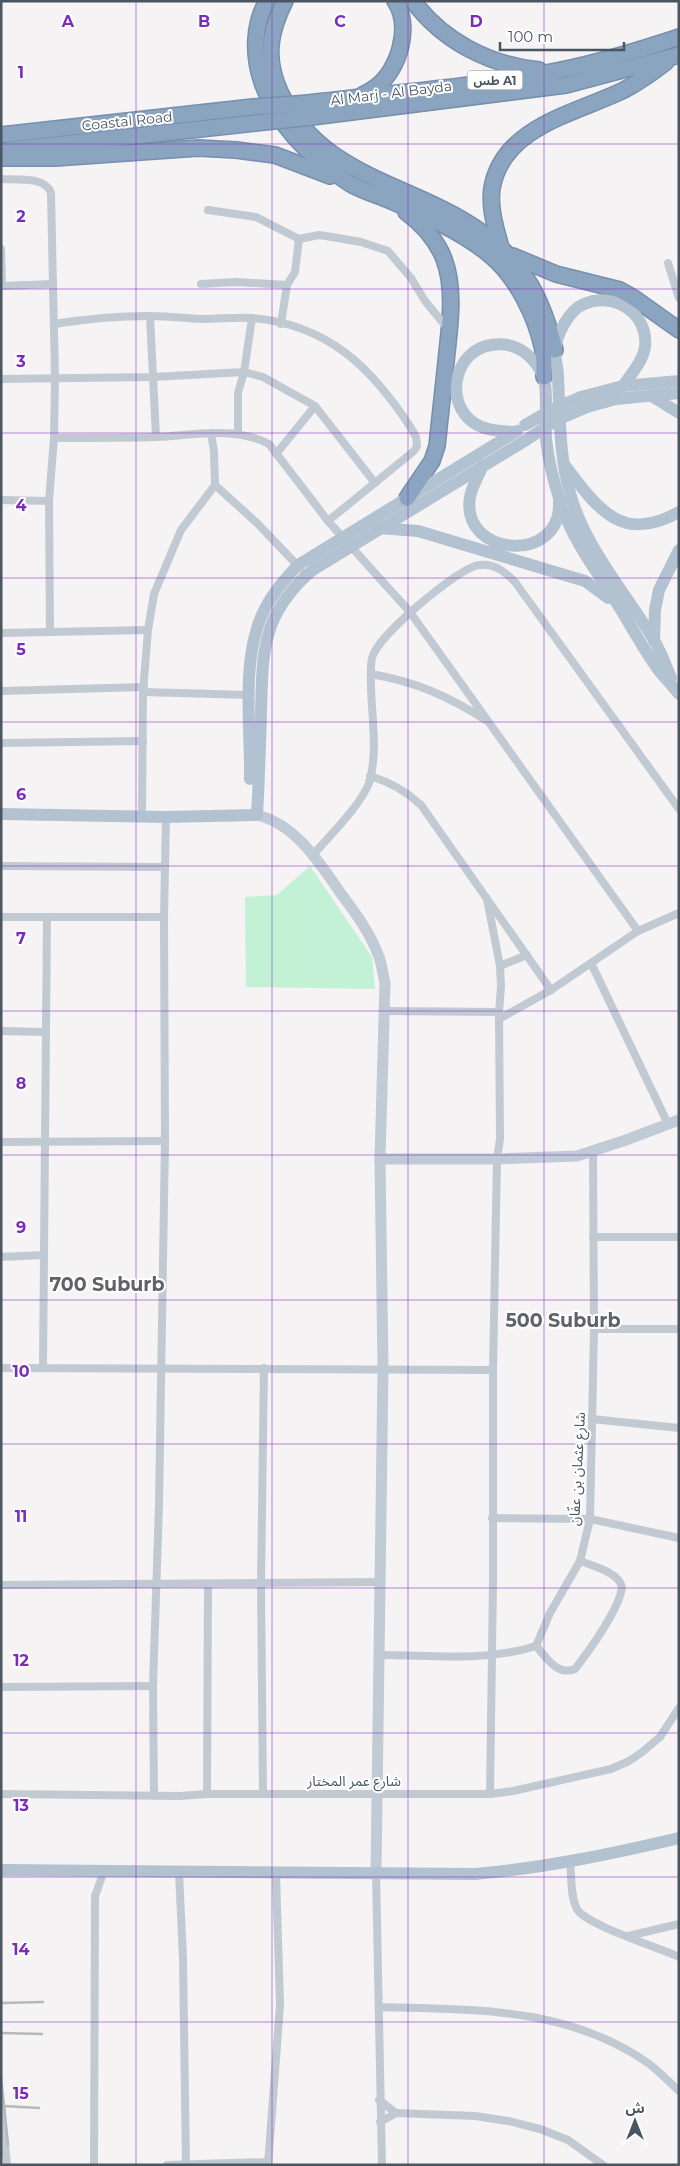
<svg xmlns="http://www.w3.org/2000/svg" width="680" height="2166" viewBox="0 0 680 2166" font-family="Montserrat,'Noto Sans Arabic',sans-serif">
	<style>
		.green { fill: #c3f1d5 }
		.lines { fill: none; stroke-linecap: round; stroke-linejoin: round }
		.highway-casing { stroke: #7690ad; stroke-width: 18 }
		.street { stroke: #c1cad2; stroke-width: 8 }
		.secondary { stroke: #c1cbd6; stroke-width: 11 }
		.primary { stroke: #b3c2d1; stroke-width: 12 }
		.highway { stroke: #8ba5c1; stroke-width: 15 }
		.rail { stroke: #b5b8bd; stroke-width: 2.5 }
		.highway-bridge-casing { stroke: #7690ad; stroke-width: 18; stroke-linecap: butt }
		.primary-bridge { stroke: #b3c2d1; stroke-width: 12 }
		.highway-bridge { stroke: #8ba5c1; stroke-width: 15 }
		.grid { fill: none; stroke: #7b2cbf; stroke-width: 1; stroke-opacity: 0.55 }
		.labels { text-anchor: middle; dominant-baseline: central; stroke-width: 4; stroke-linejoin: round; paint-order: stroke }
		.shield { fill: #fff; stroke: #808990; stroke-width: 1 }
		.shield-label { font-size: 12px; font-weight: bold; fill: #4a5661 }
		.street-label { font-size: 14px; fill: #4a5661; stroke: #fff }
		.district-label { font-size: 19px; font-weight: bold; fill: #5f6368; stroke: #fff }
		.grid-label { font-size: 16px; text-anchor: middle; font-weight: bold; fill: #7b2cbf; stroke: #fff; stroke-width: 4; stroke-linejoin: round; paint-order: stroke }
	</style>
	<rect width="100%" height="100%" fill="#f5f3f3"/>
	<polygon class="green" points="310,866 372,957 375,989 246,987 245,897 277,895"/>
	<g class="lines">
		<g class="highway-casing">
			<g id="highway">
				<path d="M267 1C253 25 253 56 262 82 277 126 311 158 349 183 362 191 378 195 391 201 426 216 461 231 490 255 517 277 536 317 543 350 544 359 544 368 544 377"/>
				<path d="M285 1C269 33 265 58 280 92 322 180 413 182 484 234 525 264 543 301 555 350"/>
				<path d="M413 1C443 41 489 65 539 70"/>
				<path d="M362 95C367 93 372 90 376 87 399 70 412 26 395 1"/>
				<path d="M308 103C391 93 480 87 561 70 601 62 640 50 679 37"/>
				<polyline points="312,117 566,85 679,55"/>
				<polyline points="1,135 253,107"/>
				<polyline points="8,150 255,123"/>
				<polyline points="1,158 55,158 198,148 236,150 275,155 330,176"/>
				<path d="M406 212C422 224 437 241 444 259 456 291 449 330 446 362 443 390 440 418 437 446L432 461 407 498"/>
				<path d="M501 248C496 229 489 208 492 188 503 126 577 113 624 90 639 82 652 73 666 62"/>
				<polyline points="513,256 556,274 620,290 634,298 679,330"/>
			</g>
		</g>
		<g class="street">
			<path d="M1 179C17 180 45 176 51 193L55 377 54 438 49 501 50 631"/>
			<polyline points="208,210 256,217 299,239 319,235 332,237 361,242 388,251 411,278 425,301 449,330"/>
			<polyline points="1,249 2,286"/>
			<polyline points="668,263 679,298"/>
			<polyline points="201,284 236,282 287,285"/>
			<polyline points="1,286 53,284"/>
			<polyline points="150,316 156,437"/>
			<path d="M54 324C85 319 117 316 149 316 167 316 184 318 202 319 219 319 236 317 252 318 328 324 372 368 411 428L416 437 417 446 414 451 328 521"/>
			<polyline points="281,324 287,285 295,272 299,239"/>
			<polyline points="1,379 153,377 244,372 263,377 315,406 375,483"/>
			<polyline points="211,433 214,452 215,485 257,523 300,568"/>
			<polyline points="238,434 238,393 244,372 252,318"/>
			<path d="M54 438C88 438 123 438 157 437 194 435 235 426 269 444L328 521 410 612 638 931"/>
			<polyline points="276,454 315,406"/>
			<polyline points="1,500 49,501"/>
			<polyline points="1,633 148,630"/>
			<path d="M371 674C417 682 447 696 486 720"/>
			<polyline points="1,691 144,687"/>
			<polyline points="143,692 250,695"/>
			<polyline points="1,743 143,741"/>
			<path d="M370 776C390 782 406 791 421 805L551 990"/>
			<polyline points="142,815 143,692 148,630 154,594 181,530 215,485"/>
			<path d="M313 855C329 836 361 805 369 783 378 754 372 718 371 688 371 679 370 667 372 658 377 636 453 573 475 566 492 561 504 571 515 582L679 809"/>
			<polyline points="1,866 165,867"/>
			<polyline points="487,899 500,966 501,987 499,1012 500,1139 497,1159 493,1370 493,1582 490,1794"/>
			<polyline points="1,917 164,917 165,1141 159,1504 153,1686 154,1795"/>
			<polyline points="164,917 166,817"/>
			<polyline points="591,963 668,1124"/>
			<polyline points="500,966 527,955"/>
			<polyline points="384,1011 499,1012"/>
			<polyline points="499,1019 551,990 638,931 679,913"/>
			<polyline points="1,1031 45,1032"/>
			<polyline points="1,1142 165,1141"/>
			<polyline points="593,1237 679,1237"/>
			<polyline points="1,1257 44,1255"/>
			<polyline points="594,1329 679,1329"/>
			<polyline points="1,1368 493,1370"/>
			<polyline points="43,1368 47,917"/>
			<polyline points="592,1419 679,1428"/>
			<polyline points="492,1518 590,1519 679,1538"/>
			<polyline points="1,1585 380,1582"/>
			<path d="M536 1646C547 1658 557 1676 575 1669 589 1651 620 1608 622 1587 618 1572 593 1566 580 1561"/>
			<path d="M379 1655C431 1655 486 1662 536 1646L550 1613 580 1561 590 1519 594 1329 593 1152"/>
			<polyline points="1,1687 153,1686"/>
			<polyline points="1,1794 180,1796 207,1794 490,1794 513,1791 611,1769 629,1761 641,1753 660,1737 679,1708"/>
			<polyline points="207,1794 208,1584"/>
			<polyline points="263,1794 261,1584 264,1368"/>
			<path d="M570 1862C572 1877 570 1896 577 1909 586 1925 658 1947 679 1957"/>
			<polyline points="179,1872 183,1959 186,2164"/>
			<polyline points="376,1873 382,2165"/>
			<polyline points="628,1936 679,1924"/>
			<path d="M379 2007C473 2010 566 2006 648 2063 659 2071 669 2082 679 2091"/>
			<polyline points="379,2100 396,2113"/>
			<polyline points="1,2103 7,2165"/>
			<polyline points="380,2122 396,2113 475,2116 508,2121 540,2129 568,2140 603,2165"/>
			<polyline points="94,2165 95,1896 104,1871"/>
			<polyline points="167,2165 268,2162"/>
			<polyline points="268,2165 280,2005 276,1873"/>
		</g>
		<g class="secondary">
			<path d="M257 815C296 824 320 864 342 895 356 914 371 934 379 957 382 965 383 975 385 983L380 1159 383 1369 376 1873"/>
			<polyline points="380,1159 497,1159 577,1156 626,1140 679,1120"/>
		</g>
		<g class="primary">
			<path d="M623 386C631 374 643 361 645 347 649 313 613 291 584 304 569 310 556 335 555 351 555 359 558 368 558 377 560 415 559 456 570 493 585 548 625 592 654 640 661 652 666 665 671 678"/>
			<polyline points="650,395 679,413"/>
			<polyline points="581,397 623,386 679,381"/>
			<polyline points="587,407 616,399 679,393"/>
			<path d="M514 432C501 431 486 431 474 423 443 402 455 350 491 345 515 341 532 354 543 375 548 385 545 425 546 439 548 458 553 479 559 498 569 533 591 564 611 594 627 618 640 644 657 668 664 677 672 685 679 694"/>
			<path d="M483 465C479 475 472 486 470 497 460 557 562 565 559 502"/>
			<path d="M566 467C598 509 622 544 679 512"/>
			<polyline points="379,528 418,531 585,581 608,598"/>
			<polyline points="654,641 655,610 659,590 679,550"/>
			<path d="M250 779C251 729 241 662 262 615 270 596 284 580 298 565L517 431"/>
			<path d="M1 814 166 817 257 815C259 781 260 746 261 712 262 684 261 653 271 626 279 604 297 582 314 569L526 440"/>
			<path d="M1 1870 475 1874C544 1868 611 1854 679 1838"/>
		</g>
		<use href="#highway" class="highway"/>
		<g class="rail">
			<polyline points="1,2003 43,2002"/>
			<polyline points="2,2033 42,2034"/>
			<polyline points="1,2078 8,2145"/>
			<polyline points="3,2106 39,2108"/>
		</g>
		<g class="highway-bridge-casing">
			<g id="highway-bridge">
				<polyline points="253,107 308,103"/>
				<polyline points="255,123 312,117"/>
			</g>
		</g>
		<g class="primary-bridge">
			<polyline points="525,425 555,408 581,397"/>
			<polyline points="526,440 557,420 587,407"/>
		</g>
		<use href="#highway-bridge" class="highway-bridge"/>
	</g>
	<path class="grid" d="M136 1V2165M272 1V2165M408 1V2165M544 1V2165M1 144H679M1 289H679M1 433H679M1 578H679M1 722H679M1 866H679M1 1011H679M1 1155H679M1 1300H679M1 1444H679M1 1588H679M1 1733H679M1 1877H679M1 2022H679"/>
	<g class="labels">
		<rect class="shield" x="467.5" y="70.5" width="55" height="19" rx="4"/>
		<g class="shield-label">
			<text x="495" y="80">طس A1</text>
		</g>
		<g class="street-label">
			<text transform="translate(391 93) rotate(-7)">Al Marj - Al Bayda</text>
			<text transform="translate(127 121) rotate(-6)">Coastal Road</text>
			<text transform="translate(577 1469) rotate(-87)">شارع عثمان بن عفّان</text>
			<text x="354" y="1781">شارع عمر المختار</text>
		</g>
		<g class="district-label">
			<text x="107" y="1284">700 Suburb</text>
			<text x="563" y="1320">500 Suburb</text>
		</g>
	</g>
	<g class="grid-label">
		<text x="68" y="27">A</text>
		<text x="204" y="27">B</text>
		<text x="340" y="27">C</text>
		<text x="476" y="27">D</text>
		<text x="21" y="78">1</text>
		<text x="21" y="222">2</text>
		<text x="21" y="367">3</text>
		<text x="21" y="511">4</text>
		<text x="21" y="655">5</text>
		<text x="21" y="800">6</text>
		<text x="21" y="944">7</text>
		<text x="21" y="1089">8</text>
		<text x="21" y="1233">9</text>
		<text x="21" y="1377">10</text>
		<text x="21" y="1522">11</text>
		<text x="21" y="1666">12</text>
		<text x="21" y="1811">13</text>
		<text x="21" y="1955">14</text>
		<text x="21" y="2099">15</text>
	</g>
	<rect width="680" height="2166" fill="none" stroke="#4a5661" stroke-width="5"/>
	<g transform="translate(635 2121)" stroke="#ffffff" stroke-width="4" paint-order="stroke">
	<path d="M0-4L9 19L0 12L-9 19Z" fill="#4a5661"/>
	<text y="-8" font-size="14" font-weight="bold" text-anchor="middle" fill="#4a5661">ش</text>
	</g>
	<path d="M500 42v8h124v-8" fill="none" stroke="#4a5661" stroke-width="2.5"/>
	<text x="508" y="42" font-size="15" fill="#4a5661" stroke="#ffffff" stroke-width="4" paint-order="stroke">100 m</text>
</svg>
